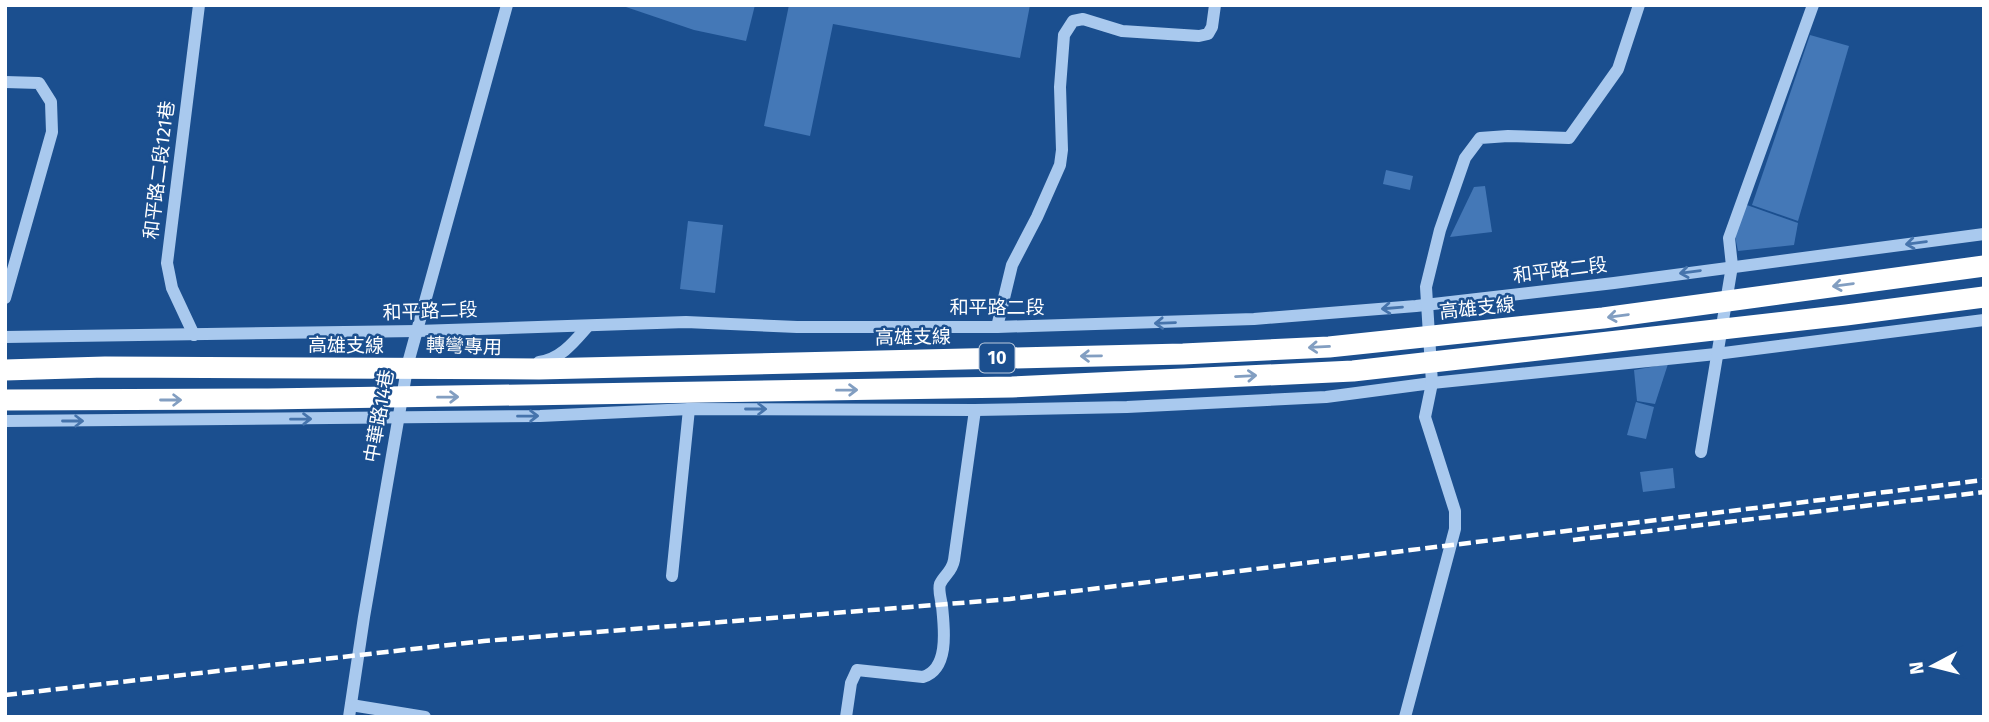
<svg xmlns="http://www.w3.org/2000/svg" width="1989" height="722" viewBox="0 0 1989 722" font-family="'Fira Sans','Noto Sans TC',sans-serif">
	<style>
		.building { fill: #4478b7 }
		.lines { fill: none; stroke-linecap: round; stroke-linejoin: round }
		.minor { stroke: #a9c9ee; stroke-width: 12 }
		.rail { stroke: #fff; stroke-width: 4.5; stroke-dasharray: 12 5; stroke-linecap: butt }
		.highway-bridge { stroke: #fff; stroke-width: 21 }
		.oneway { stroke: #4674ac }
		.oneway2 { stroke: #829ec1 }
		.labels { text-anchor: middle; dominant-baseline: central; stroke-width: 5; stroke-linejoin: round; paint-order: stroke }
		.shield { fill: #1b4f8f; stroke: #bbcadd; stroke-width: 2 }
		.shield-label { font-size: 18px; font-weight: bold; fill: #fff }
		.street-label { font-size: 19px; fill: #fff; stroke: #1b4f8f }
	</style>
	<rect width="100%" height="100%" fill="#1b4f8f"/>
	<g class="building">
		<polygon points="620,5 755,5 746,41 694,30"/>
		<polygon points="789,5 1030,5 1020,58 833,24 810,136 764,126"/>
		<polygon points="1810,35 1849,46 1798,221 1752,205"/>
		<polygon points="1386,170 1413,176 1410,190 1383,184"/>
		<polygon points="1485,186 1492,232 1450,237 1474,187"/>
		<polygon points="1744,204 1798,223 1794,245 1738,251 1735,236"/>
		<polygon points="688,221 723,225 715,293 680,289"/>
		<polygon points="1668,364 1655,404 1637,401 1634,370"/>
		<polygon points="1636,402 1654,407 1646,439 1627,435"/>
		<polygon points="1673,468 1675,488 1643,492 1640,472"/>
	</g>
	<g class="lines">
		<g class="minor">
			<polyline points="5,82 39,83 51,102 52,132 5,298"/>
			<polyline points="997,327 1012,265 1037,217 1060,165 1062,150 1060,87 1064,35 1073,21 1083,19 1122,31 1199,36 1208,34 1212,27 1215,5"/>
			<polyline points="194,335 172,288 167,263 199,5"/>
			<polyline points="5,337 417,331 686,322 797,327 997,327 1254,319 1416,306 1614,283 1984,234"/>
			<path d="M539 362C561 359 574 342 588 326"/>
			<polyline points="5,421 540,416 689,409 975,410 1127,407 1326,397 1432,383 1716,354 1984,320"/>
			<polyline points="1701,452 1732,266 1729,238 1813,5"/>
			<polyline points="672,576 689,409"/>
			<polyline points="351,705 425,717"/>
			<polyline points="349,717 364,617 408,363 507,5"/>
			<path d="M846 717 851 683 857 670 923 677C950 669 944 627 942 606 941 599 938 590 940 584 944 575 952 572 954 560L975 410"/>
			<polyline points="1405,717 1455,529 1455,511 1425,417 1432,383 1426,287 1440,230 1465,158 1480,138 1508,136 1569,138 1618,69 1639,5"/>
		</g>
		<g class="rail">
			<polyline points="1573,540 1984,492"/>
			<polyline points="5,695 484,641 1010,599 1984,480"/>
		</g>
		<g class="highway-bridge">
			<polyline points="5,370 105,367 539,369 1183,354 1329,347 1603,318 1984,266"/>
			<polyline points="5,400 268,399 1012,387 1353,371 1846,315 1984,297"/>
		</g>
	</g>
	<defs><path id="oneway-shaft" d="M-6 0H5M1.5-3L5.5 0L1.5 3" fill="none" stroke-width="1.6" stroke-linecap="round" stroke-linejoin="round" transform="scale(1.75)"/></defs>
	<g class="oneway">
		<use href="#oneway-shaft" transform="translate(1916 243) rotate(173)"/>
		<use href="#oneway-shaft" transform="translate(1690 272) rotate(172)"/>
		<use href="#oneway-shaft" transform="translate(1392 308) rotate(175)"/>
		<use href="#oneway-shaft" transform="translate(1165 323) rotate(178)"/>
		<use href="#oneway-shaft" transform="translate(756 409)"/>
		<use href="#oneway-shaft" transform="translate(528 416) rotate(-1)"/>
		<use href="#oneway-shaft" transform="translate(301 419) rotate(-1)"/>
		<use href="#oneway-shaft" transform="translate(73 421)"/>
	</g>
	<g class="oneway2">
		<use href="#oneway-shaft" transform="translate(1843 285) rotate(172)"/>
		<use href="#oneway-shaft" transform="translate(1618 316) rotate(172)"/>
		<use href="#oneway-shaft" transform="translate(1319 347) rotate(177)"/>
		<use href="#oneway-shaft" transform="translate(1091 356) rotate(179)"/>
		<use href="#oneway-shaft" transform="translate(1246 376) rotate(-3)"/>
		<use href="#oneway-shaft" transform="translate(847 390) rotate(-1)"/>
		<use href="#oneway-shaft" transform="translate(448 397) rotate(-1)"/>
		<use href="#oneway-shaft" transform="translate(171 400)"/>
	</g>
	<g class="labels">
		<rect class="shield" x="979.5" y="343.5" width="35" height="29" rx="5"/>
		<g class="shield-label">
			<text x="997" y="358">10</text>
		</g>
		<g class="street-label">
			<text transform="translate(159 170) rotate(-83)">和平路二段121巷</text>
			<text transform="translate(1560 270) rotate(-7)">和平路二段</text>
			<text x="997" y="307">和平路二段</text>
			<text transform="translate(1477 308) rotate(-6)">高雄支線</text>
			<text transform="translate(430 311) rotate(-2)">和平路二段</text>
			<text transform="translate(913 337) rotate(-1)">高雄支線</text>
			<text x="346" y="345">高雄支線</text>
			<text transform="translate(464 346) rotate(2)">轉彎專用</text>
			<text transform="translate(379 416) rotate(-80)">中華路14巷</text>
		</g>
	</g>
	<rect width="1989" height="722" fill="none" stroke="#ffffff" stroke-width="14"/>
	<g transform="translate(1933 666) rotate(263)" stroke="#1b4f8f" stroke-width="5" paint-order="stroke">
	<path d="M0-5L12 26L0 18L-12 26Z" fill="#ffffff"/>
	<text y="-10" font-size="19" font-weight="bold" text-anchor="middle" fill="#ffffff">N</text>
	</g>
</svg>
